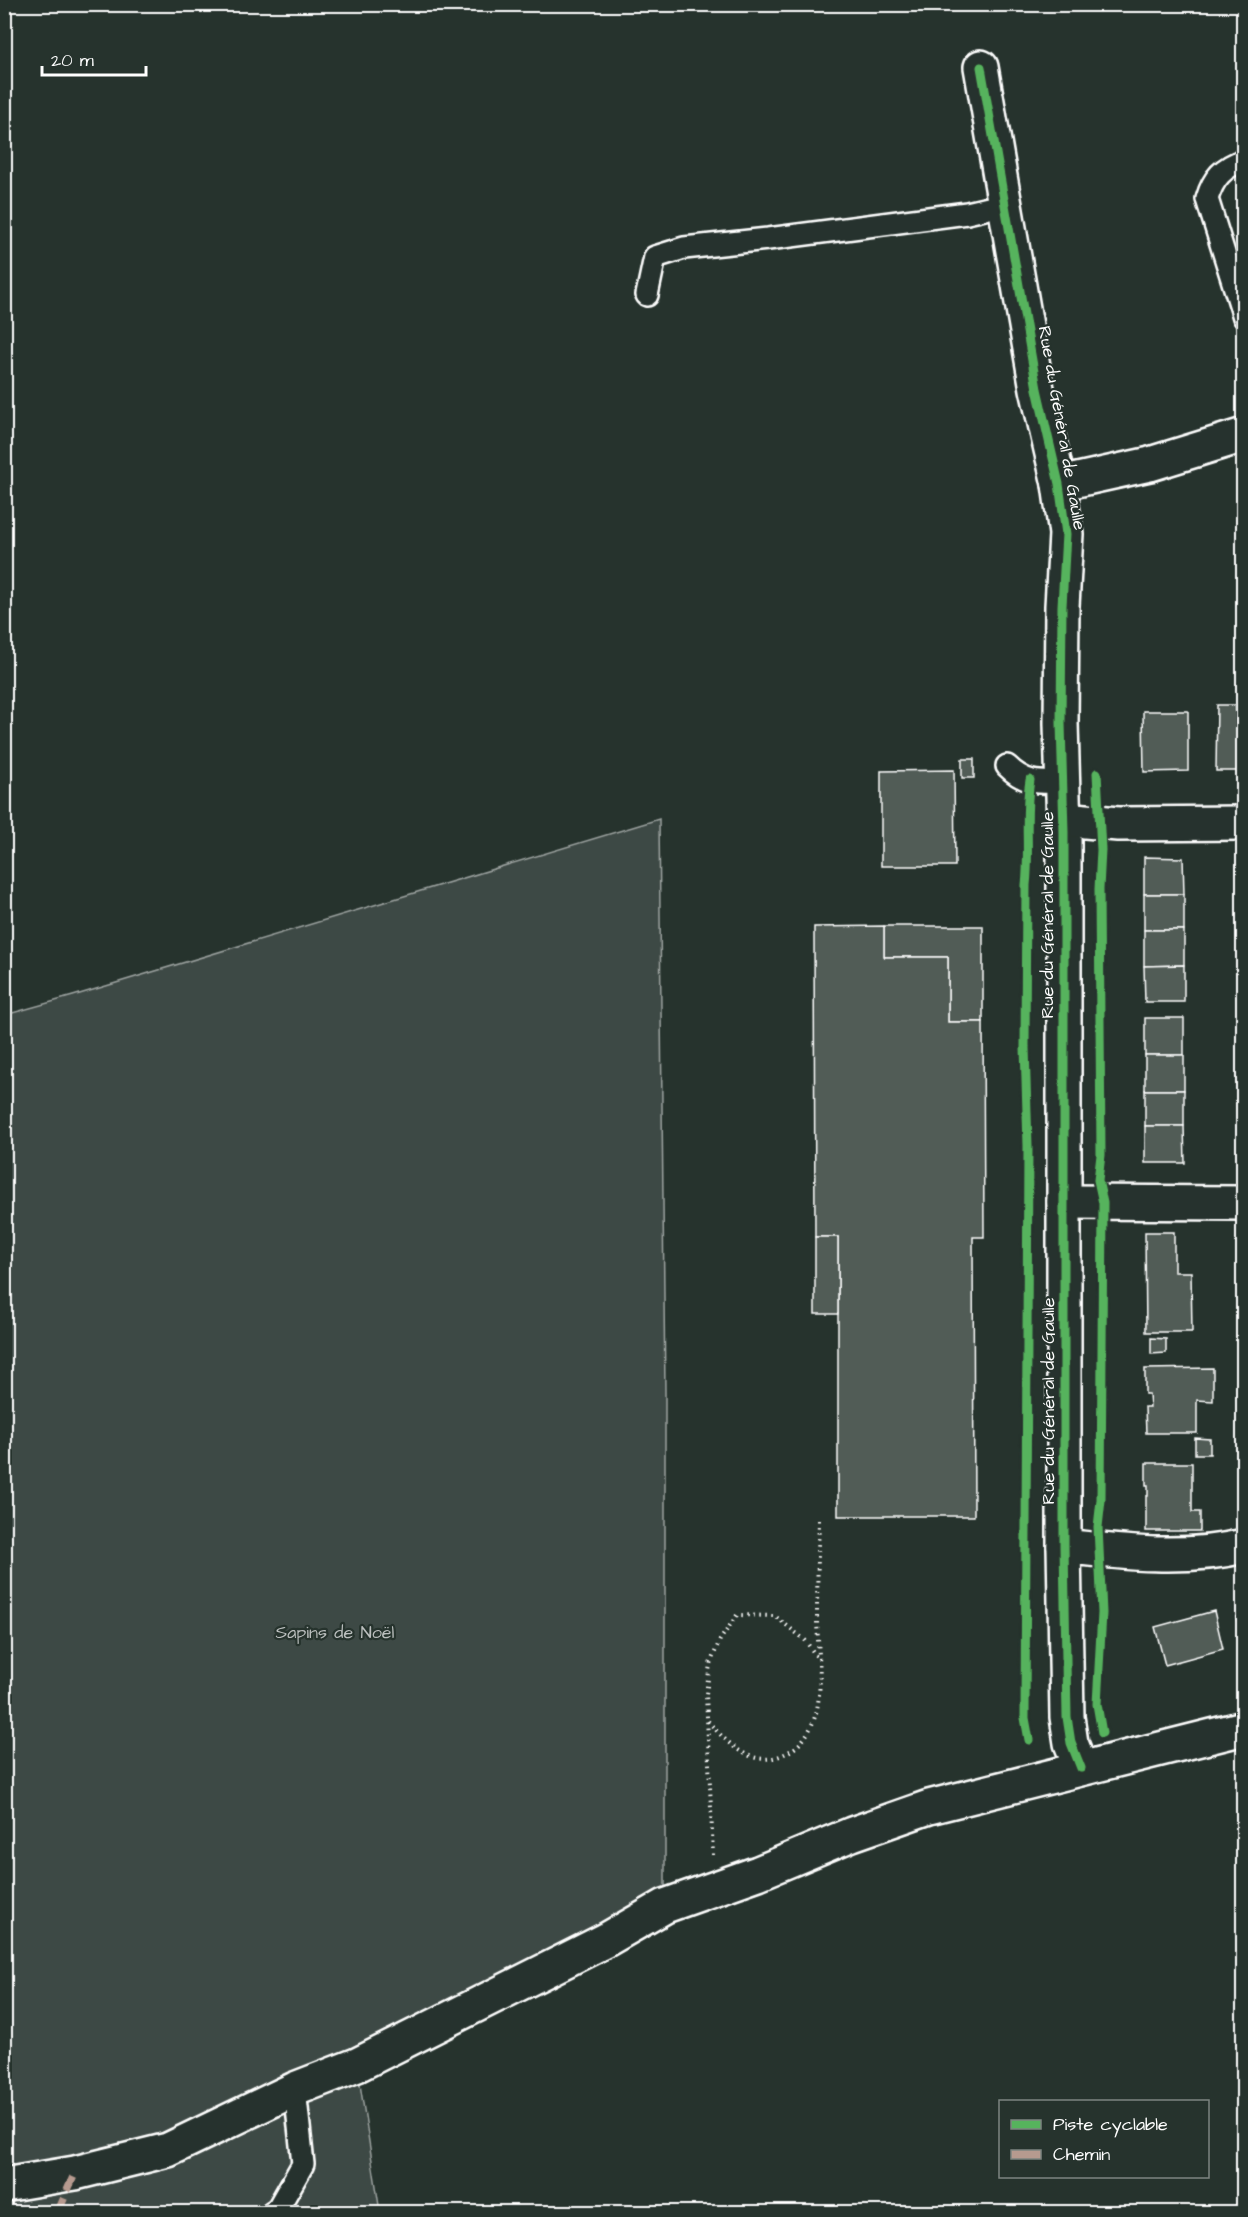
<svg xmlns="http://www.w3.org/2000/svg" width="1248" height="2217" viewBox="0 0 1248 2217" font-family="'Architects Daughter',sans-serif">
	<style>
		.green { fill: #3e4944; stroke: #9ea4a2; stroke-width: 1.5 }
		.building { fill: #515c57; stroke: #fff; stroke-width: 1.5 }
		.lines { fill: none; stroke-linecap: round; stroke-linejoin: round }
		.service-casing { stroke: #fff; stroke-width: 26 }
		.minor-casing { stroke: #fff; stroke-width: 38 }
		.path { stroke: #fff; stroke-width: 4; stroke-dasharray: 1.5 4.5; stroke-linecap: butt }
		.service { stroke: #26332d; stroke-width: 21 }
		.minor { stroke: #26332d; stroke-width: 33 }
		.quiet { stroke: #b69a8f; stroke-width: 8; stroke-dasharray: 15 8; stroke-linecap: butt }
		.cycleway-casing { stroke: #26332d; stroke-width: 13 }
		.cycleway { stroke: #56b35d; stroke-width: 9 }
		.labels { text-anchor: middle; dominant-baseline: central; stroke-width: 4.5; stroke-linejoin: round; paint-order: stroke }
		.street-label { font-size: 18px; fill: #fff; stroke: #26332d }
		.park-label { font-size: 18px; fill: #bbbfbe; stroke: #26332d }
	</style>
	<rect width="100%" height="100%" fill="#26332d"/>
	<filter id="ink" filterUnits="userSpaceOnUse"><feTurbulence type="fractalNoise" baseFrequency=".0167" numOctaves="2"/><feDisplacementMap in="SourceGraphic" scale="12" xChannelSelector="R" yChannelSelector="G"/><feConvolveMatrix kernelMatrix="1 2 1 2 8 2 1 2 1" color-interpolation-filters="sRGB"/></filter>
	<g filter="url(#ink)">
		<polygon class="green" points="659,819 665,1392 665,1906 357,2065 380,2212 5,2212 5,1015 73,996"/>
		<g class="building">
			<polygon points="1217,705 1236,705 1236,711 1244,711 1243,771 1216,771"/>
			<polygon points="1143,711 1188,711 1188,771 1144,772"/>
			<rect x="962" y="759" width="12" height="19"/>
			<polygon points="954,770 955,866 881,866 881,771"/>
			<polygon points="1144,857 1183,858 1184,894 1144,894"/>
			<rect x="1144" y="894" width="40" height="36"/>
			<polygon points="884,926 983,926 983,1022 948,1022 948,957 884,957"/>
			<polygon points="884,926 884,957 948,957 948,1022 983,1022 984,1237 973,1237 974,1516 838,1516 838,1237 815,1237 814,927"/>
			<polygon points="1144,930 1184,930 1184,965 1144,966"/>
			<polygon points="1184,965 1184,1002 1145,1002 1144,966"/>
			<rect x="1145" y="1018" width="39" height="37"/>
			<rect x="1145" y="1055" width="39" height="35"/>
			<rect x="1145" y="1090" width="39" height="36"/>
			<polygon points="1145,1126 1184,1126 1185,1163 1145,1163"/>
			<polygon points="1145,1232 1174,1232 1174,1272 1191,1272 1192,1332 1146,1332"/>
			<rect x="815" y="1237" width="23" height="77"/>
			<polygon points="1151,1338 1166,1339 1166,1353 1151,1354"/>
			<polygon points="1213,1368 1213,1401 1197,1400 1197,1433 1146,1433 1145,1407 1150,1407 1149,1394 1145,1394 1145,1369"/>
			<polygon points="1195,1438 1210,1439 1210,1454 1195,1454"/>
			<polygon points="1146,1463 1192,1463 1192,1512 1200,1512 1200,1531 1146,1531 1146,1496 1148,1496 1148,1485 1146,1485"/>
			<polygon points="1214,1611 1223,1649 1165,1665 1155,1627"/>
			<polygon points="1244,1615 1244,1643 1236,1617"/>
		</g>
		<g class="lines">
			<g class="service-casing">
				<g id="service">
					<path d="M1244 160C1223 167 1213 178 1207 199L1244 317"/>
					<polyline points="647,295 655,257 684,248 768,239 967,213 1006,204"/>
					<path d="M1007 766C1025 784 1039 783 1063 782"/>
					<polyline points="272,2212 278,2208 303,2164 295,2089"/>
				</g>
			</g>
			<g class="minor-casing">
				<g id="minor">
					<polyline points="981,67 1037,389 1059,484 1066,534 1062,606 1061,723 1064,832 1064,1546 1067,1717 1071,1743 1081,1768"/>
					<polyline points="1059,484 1150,464 1244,435"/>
					<polyline points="1064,819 1118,824 1244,823"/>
					<polyline points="1064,1202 1244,1203"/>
					<path d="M1064 1546C1123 1553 1186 1560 1244 1546"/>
					<polyline points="4,2185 75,2173 168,2150 295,2089 357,2065 606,1940 665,1906 758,1873 852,1834 929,1807 1244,1728"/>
				</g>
			</g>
			<g class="path">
				<path d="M708 1721C733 1750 759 1774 796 1747 808 1737 816 1719 818 1703 822 1677 818 1648 817 1621 817 1587 818 1554 819 1520"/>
				<polyline points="713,1855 706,1694 710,1664 720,1640 737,1615 775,1616 805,1640 818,1659"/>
			</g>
			<use href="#service" class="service"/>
			<use href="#minor" class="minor"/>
			<polyline class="quiet" points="58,2212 75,2173"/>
			<g class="cycleway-casing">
				<g id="cycleway">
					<polyline points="981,67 1037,389 1059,484 1066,534 1062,606 1061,723 1064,832 1064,1546 1067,1717 1071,1743 1081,1768"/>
					<polyline points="1097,773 1101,850 1099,889 1101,1155 1098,1180 1103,1203 1101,1500 1098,1527 1102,1613 1097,1704 1102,1733"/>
					<path d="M1029 1740 1025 1718 1028 1146 1025 1047 1026 885C1030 850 1024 815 1030 780"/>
				</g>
			</g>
			<use href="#cycleway" class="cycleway"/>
		</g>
	</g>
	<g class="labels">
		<g class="street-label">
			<text transform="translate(1062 428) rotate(80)">Rue du Général de Gaulle</text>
			<text transform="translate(1047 915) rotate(-90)">Rue du Général de Gaulle</text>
			<text transform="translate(1048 1401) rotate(-90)">Rue du Général de Gaulle</text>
		</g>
		<g class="park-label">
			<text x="335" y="1632">Sapins de Noël</text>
		</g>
	</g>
	<rect width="1248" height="2217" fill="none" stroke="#26332d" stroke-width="24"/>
	<rect x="12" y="12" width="1224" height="2193" fill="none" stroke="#fff" stroke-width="2" filter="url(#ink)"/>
	<rect x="999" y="2100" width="210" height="78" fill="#26332d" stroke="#7d8581" stroke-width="1.5"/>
	<rect x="1011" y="2120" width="30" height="9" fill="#56b35d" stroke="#7d8581" stroke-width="1.5"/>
	<text x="1053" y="2130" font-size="18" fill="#ffffff">Piste cyclable</text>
	<rect x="1011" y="2150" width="30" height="9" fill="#b69a8f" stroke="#7d8581" stroke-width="1.5"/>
	<text x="1053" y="2160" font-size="18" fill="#ffffff">Chemin</text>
	<path d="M42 66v9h104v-9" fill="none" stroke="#ffffff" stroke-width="3"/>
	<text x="51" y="66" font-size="18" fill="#ffffff" stroke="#26332d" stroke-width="4.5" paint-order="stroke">20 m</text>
</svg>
